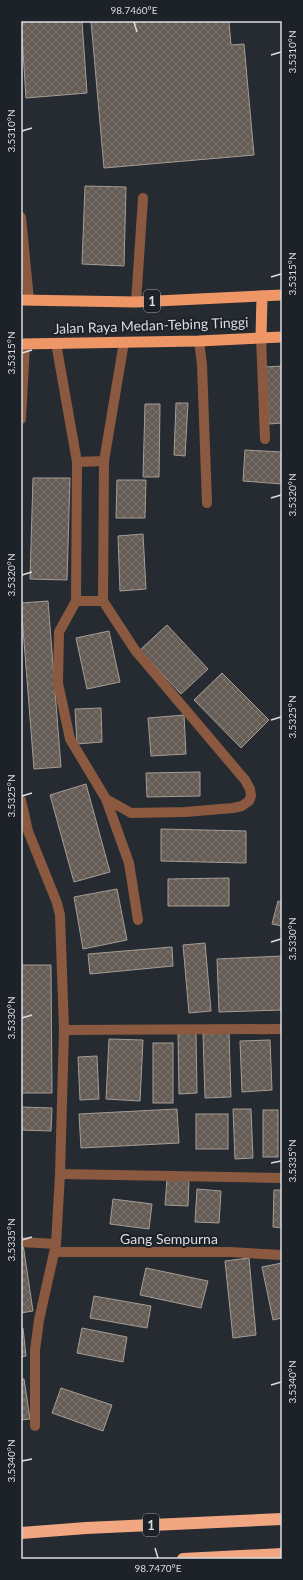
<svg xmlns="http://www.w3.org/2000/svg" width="303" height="1580" viewBox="0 0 303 1580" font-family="Lato,sans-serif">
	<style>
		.building { fill: url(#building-cross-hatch); stroke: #a59d95 }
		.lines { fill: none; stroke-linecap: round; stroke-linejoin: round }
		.service { stroke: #8b593f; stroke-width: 10 }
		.minor { stroke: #8b593f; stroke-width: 10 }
		.trunk { stroke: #ee9666; stroke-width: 11 }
		.motorway { stroke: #f1a781; stroke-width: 12 }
		.ticks { fill: none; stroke: #dadde2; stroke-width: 1.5 }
		.labels { text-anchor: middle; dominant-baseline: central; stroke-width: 4; stroke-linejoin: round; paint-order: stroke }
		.shield { fill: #1d2128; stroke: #a1a5aa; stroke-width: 1 }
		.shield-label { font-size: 13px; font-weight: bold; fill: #dadde2 }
		.street-label { font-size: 14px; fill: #dadde2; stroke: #1d2128 }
		.neatline { fill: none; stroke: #dadde2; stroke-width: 1.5 }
		.ticks-label { font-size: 10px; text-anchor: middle; fill: #dadde2 }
	</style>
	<defs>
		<pattern id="building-cross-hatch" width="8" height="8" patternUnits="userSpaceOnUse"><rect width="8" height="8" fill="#645c55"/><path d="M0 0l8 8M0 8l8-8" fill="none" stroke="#7a736d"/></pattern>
	</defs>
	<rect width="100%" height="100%" fill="#262b32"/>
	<g class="building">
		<polygon points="21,21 82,21 87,93 26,98"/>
		<polygon points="91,21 229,21 231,45 244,44 254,155 104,168"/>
		<polygon points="85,186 126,187 124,266 82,264"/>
		<polygon points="282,366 282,423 269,424 266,367"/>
		<polygon points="176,403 188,403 185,456 174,455"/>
		<polygon points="145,404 160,404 159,477 143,477"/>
		<polygon points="245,450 282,452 282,484 243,481"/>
		<polygon points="33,478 70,478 67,580 30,579"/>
		<polygon points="117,480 146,480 145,518 116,518"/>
		<polygon points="143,534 146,589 120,591 118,536"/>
		<polygon points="48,601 61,767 34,769 21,603"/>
		<polygon points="167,625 208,669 181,694 140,650"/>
		<polygon points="109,631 120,682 87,689 76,638"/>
		<polygon points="222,673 269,720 241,748 194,700"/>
		<polygon points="101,708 102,742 77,744 75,709"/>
		<polygon points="184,715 186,754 151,756 148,718"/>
		<polygon points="200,772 200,796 147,797 146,773"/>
		<polygon points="86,784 110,872 74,882 50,795"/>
		<polygon points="161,829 246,831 246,863 161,861"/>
		<polygon points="229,878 229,906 168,906 168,879"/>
		<polygon points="117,889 127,940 83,949 74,897"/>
		<polygon points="278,901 282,902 282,926 272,924"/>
		<polygon points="205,943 211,1011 189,1013 183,945"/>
		<polygon points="172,947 173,966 90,974 88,954"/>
		<polygon points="282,956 282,1010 219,1012 217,959"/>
		<polygon points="21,965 51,965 52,1093 21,1093"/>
		<polygon points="178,1033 196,1033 197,1093 179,1094"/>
		<polygon points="229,1033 231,1097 205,1098 203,1034"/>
		<polygon points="109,1039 143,1040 140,1101 106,1099"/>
		<polygon points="270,1040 272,1090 242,1092 240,1041"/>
		<rect x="153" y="1043" width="20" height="60"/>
		<polygon points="97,1056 99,1099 80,1100 78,1057"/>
		<polygon points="21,1107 52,1108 51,1131 21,1130"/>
		<polygon points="177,1109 179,1143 81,1148 79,1114"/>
		<polygon points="233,1109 251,1109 253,1158 235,1159"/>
		<rect x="263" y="1110" width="15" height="47"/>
		<rect x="196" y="1114" width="32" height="35"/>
		<polygon points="167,1179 189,1180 188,1206 165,1205"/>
		<polygon points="197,1189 221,1191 219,1223 195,1222"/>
		<polygon points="274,1190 282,1190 282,1228 273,1227"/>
		<polygon points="113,1199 152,1204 149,1229 110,1224"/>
		<polygon points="21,1244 23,1244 33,1311 21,1313"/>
		<polygon points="249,1258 256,1335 233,1338 225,1261"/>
		<polygon points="282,1263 282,1318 273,1320 262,1267"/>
		<polygon points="146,1268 208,1281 201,1308 140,1295"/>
		<polygon points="94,1296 151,1306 147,1328 90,1318"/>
		<polygon points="21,1328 23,1328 26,1356 21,1357"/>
		<polygon points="82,1328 127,1337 123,1362 77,1353"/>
		<polygon points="21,1379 24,1379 30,1419 21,1420"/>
		<polygon points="61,1388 112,1405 103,1431 52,1413"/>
	</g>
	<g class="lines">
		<g class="service">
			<polyline points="21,217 29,300"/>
			<polyline points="136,302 143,198"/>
			<polyline points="261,337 265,439"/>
			<polyline points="199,341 202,365 207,503"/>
		</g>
		<g class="minor">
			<polyline points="56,343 77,462 76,601"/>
			<polyline points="21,419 25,344"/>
			<polyline points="77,462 104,461"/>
			<polyline points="103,601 76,601 59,632 58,683 70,739 106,799 129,863 138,920"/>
			<polyline points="106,799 131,813 185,812 233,808 242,806 249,801 251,796 250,789 245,780 135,650 103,601 104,461 124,342"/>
			<polyline points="21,800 28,831 57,903 60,915 64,1030 60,1174 56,1244 39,1320 35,1350 35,1426"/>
			<polyline points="64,1030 282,1029"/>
			<polyline points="60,1174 282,1178"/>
			<polyline points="21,1242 56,1244"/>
			<polyline points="55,1252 230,1252 282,1255"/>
		</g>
		<g class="trunk">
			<polyline points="21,300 136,302 282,295"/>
			<polyline points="261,337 262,296"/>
			<polyline points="21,344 199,341 282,337"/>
		</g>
		<g class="motorway">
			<polyline points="21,1533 86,1528 282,1519"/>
			<polyline points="183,1559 282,1554"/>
		</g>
	</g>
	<path class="ticks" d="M134 22 137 32M271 55 281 52M22 131 32 128M271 277 281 274M22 353 32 350M271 498 281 495M22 575 32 572M271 720 281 717M22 796 32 793M271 942 281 939M22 1018 32 1015M271 1163 281 1161M22 1240 32 1237M271 1385 281 1382M22 1461 32 1459M155 1548 158 1558"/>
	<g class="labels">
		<g class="shield">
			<rect x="144" y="290" width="16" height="22" rx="3"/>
			<rect x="143" y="1514" width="16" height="22" rx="3"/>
		</g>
		<g class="shield-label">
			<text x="152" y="301">1</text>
			<text x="151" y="1525">1</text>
		</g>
		<g class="street-label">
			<text transform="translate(151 325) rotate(-2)">Jalan Raya Medan-Tebing Tinggi</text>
			<text x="169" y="1238">Gang Sempurna</text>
		</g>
	</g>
	<rect width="303" height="1580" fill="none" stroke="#1d2128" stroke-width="44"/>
	<rect x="22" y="22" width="259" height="1536" class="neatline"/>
	<g class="ticks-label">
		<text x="134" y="14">98.7460°E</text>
		<text transform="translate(292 52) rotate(-90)" y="4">3.5310°N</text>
		<text transform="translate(11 131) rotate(-90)" y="4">3.5310°N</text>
		<text transform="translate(292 274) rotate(-90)" y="4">3.5315°N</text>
		<text transform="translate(11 353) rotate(-90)" y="4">3.5315°N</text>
		<text transform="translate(292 495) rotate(-90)" y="4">3.5320°N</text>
		<text transform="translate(11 575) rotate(-90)" y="4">3.5320°N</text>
		<text transform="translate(292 717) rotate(-90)" y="4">3.5325°N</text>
		<text transform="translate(11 796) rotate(-90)" y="4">3.5325°N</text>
		<text transform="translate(292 939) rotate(-90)" y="4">3.5330°N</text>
		<text transform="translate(11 1018) rotate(-90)" y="4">3.5330°N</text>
		<text transform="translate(292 1161) rotate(-90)" y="4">3.5335°N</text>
		<text transform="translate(11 1240) rotate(-90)" y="4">3.5335°N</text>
		<text transform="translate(292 1382) rotate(-90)" y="4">3.5340°N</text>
		<text transform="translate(11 1461) rotate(-90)" y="4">3.5340°N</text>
		<text x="158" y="1572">98.7470°E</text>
	</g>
</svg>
